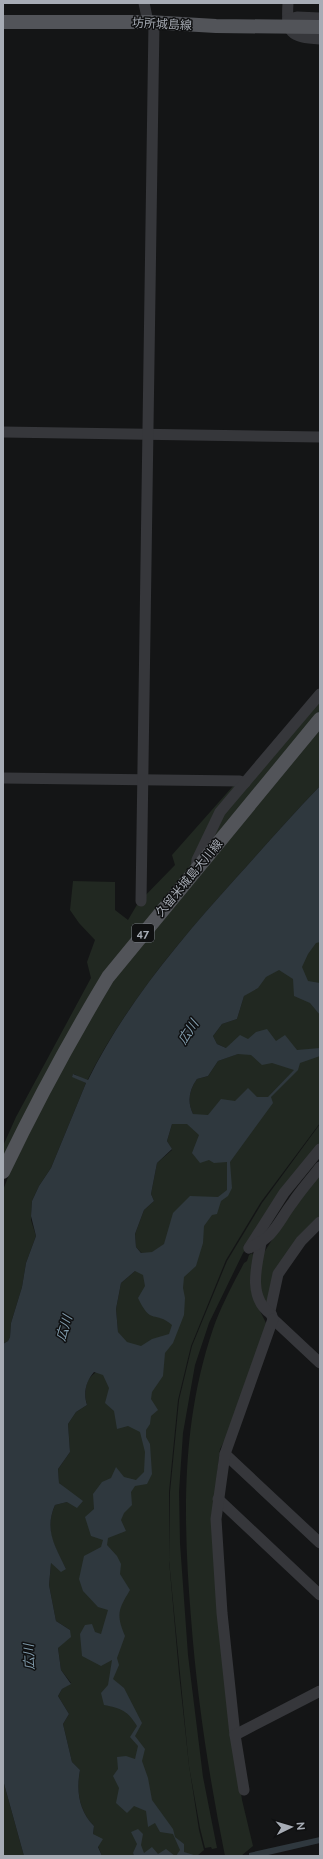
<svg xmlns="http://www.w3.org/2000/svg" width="323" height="1859" viewBox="0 0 323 1859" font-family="Raleway,'Noto Sans JP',sans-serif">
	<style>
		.green { fill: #212821 }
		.water { fill: #2f383e; fill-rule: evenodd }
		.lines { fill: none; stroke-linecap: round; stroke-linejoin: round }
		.minor { stroke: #36373b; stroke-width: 11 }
		.major { stroke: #525459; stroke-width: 14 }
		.labels { text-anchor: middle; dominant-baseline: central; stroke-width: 3; stroke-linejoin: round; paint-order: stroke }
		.shield { fill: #0f1011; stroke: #797d84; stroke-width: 1 }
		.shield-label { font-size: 11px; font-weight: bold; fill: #a7acb5 }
		.street-label { font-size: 12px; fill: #a7acb5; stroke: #0f1011 }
		.water-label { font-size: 13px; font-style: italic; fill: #819cad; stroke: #0f1011 }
	</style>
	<rect width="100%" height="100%" fill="#141516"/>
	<g class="green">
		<polygon points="320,697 320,711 200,858 221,814"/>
		<path d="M320 729V786C291 816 264 847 236 878 180 940 125 1005 87 1081L74 1074 72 1076 86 1083 51 1168 39 1186 32 1201 31 1220 36 1236 26 1263 22 1287 11 1323 10 1337 8 1341 3 1344V1190L23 1140 72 1049 122 967Z"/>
		<polygon points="234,785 238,787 190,868 97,986 3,1163 3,1146 16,1117 91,978 87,962 95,940 79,923 70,910 73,881 115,882 115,910 128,920 138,903 175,865 172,855"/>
		<polygon points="320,910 320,991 311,990 295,962"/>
		<path d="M283 961 320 1006V1123L261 1202 226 1260 191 1346 178 1400 169 1492V1560L179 1673 189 1765 199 1830 204 1850 197 1856H160L133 1853 134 1856H102L93 1834 94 1826C79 1811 76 1791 80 1770L72 1762 63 1724 69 1714 58 1696 62 1689 71 1683 61 1670 58 1648 70 1630 56 1621 49 1585 51 1563 66 1569C54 1545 44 1531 55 1505L67 1502V1490L59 1483 58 1469 70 1452 68 1424 76 1412 87 1405C85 1398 85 1394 86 1387 90 1367 112 1367 129 1363L118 1332 116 1309 121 1283 135 1271 173 1243 146 1258 136 1247 135 1234 144 1210 154 1201 151 1194 157 1163 172 1150 167 1141 172 1124H187L209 1120 193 1114C187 1102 189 1090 197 1079L208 1076 218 1061 254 1048H226L217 1044 213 1036 222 1024 237 1019 244 996Z"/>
		<polygon points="320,1124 320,1145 283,1189 243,1253 209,1323 195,1365 183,1433 179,1492 180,1543 188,1655 203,1777 217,1848 212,1849 211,1847 205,1848 200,1828 189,1766 169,1560 170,1492 179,1400 192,1346 227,1261 262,1203"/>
		<polygon points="320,1170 320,1216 300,1236 268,1304 261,1300 260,1259 292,1208"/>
		<path d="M252 1253 254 1257 255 1301 267 1325 230 1431 220 1449 217 1475 233 1735 242 1800 253 1846 241 1856H225C209 1777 197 1698 191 1618 183 1520 181 1423 213 1329 221 1306 233 1284 244 1263L247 1261 249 1255Z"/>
		<polygon points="3,1780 24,1856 3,1856"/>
	</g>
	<g class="water">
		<path d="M320 786V942L316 943 308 954 302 967 308 981 320 983V1015L310 1003 294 996 293 979 279 970 266 977 258 988 244 996 237 1019 222 1024 213 1036 217 1044 226 1048 240 1035 248 1039 256 1032 267 1029 276 1041 285 1035 297 1050 320 1048V1056L300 1063 298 1070 271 1097 273 1103 230 1162 232 1188 228 1196 221 1201 217 1214 212 1215 204 1226 203 1243 196 1266 184 1277 183 1288 185 1298 184 1315 173 1343 165 1353 163 1376 152 1392 151 1399 158 1410 151 1416 150 1424 146 1430V1437L150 1444 152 1474 147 1484 135 1486 131 1492 132 1505 124 1513 121 1520 126 1531 108 1538 107 1545 117 1556 121 1564 120 1574 130 1590C118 1610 116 1614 125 1636L117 1658 119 1665 113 1679 124 1688 142 1723 135 1736 145 1749 142 1761 148 1778 152 1800 173 1829 175 1837 184 1844V1852L197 1856H176L180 1850 173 1834 160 1832 155 1823 148 1827 146 1811 134 1806 127 1813 116 1803 119 1788 113 1776 118 1769 117 1757 126 1756 135 1759 138 1746 130 1737 137 1726C128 1711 121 1708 104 1705L101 1693 108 1685 112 1660 101 1666 82 1656 80 1634 85 1625 92 1624 95 1632 101 1634 108 1610 98 1607 83 1591 79 1579 84 1556 101 1547 103 1540 91 1536 85 1517 94 1509 93 1494 102 1482 111 1478 116 1467 124 1477 136 1480 144 1472 145 1452 140 1432 128 1426 117 1429 114 1411 105 1403 109 1388 103 1375 94 1372C86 1381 83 1393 87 1405L76 1412 68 1424 70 1452 58 1469 59 1483 83 1501 77 1508 67 1502 55 1505C44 1530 55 1546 66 1569L61 1572 51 1563 49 1585 56 1621 70 1630 71 1637 58 1648 61 1670 71 1684 62 1689 58 1696 69 1714 63 1724 72 1762 80 1770C76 1791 79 1811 94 1826L93 1834 103 1839 98 1847 102 1856H24L3 1780V1344L8 1341 10 1337 11 1323 22 1287 26 1263 36 1236 31 1216 32 1201 39 1186 51 1168 86 1083 72 1077 73 1074 88 1080C125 1005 180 940 236 878 264 847 291 816 320 786ZM238 1054 251 1055 262 1065 272 1063 294 1070 268 1097H257L248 1088 235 1101 221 1099 208 1115 193 1114C187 1102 189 1090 197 1079L208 1076 218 1061ZM172 1124H187L199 1135 192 1153 200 1163 209 1160 214 1163 227 1162V1190L218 1197 190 1196 173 1213 164 1244 152 1252 141 1253 136 1247 135 1234 144 1210 154 1201 151 1194 157 1163 172 1149 167 1141ZM135 1271 143 1275 145 1286 138 1298C151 1326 155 1310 172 1325L169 1334 152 1339 141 1346 127 1342 118 1332 116 1309 121 1283Z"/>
		<polygon points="138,1829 143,1834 141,1845 144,1853 152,1847 158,1854 166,1849 175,1856 134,1856 133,1853 137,1844 131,1832"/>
		<polygon points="320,1837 320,1843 264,1856 249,1856 249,1853"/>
	</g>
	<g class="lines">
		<g class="minor">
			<polyline points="144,3 148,22"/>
			<path d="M288 3C286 34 290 37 320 39"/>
			<polyline points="288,19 297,17 320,18"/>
			<polyline points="3,432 320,437"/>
			<polyline points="3,778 240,781 245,783"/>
			<polyline points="196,869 197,860 220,812 320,694"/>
			<polyline points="141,901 154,22"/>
			<polyline points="320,1222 301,1241 278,1274 270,1311 273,1319 320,1363"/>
			<path d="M261 1243C256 1267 248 1298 271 1314"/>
			<polyline points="249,1248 284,1193 320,1149"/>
			<path d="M249 1248C275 1237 277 1223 293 1202 301 1190 311 1179 320 1167"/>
			<polyline points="225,1454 320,1543"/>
			<polyline points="218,1499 320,1595"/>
			<polyline points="235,1735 222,1613 216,1519 225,1454 273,1319"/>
			<polyline points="244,1790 235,1735 320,1691"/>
		</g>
		<g class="major">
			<polyline points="3,22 148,22 216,26 320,27"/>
			<path d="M3 1172C35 1105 70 1040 108 977L320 719"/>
		</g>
	</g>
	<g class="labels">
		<rect class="shield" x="132" y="924" width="22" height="18" rx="3"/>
		<g class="shield-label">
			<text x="143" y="933">47</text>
		</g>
		<g class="street-label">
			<text transform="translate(162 24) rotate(3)">坊所城島線</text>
			<text transform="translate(189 878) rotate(-50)">久留米城島大川線</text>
		</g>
		<g class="water-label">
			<text transform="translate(188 1032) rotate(-57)">広川</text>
			<text transform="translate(64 1328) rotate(-73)">広川</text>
			<text transform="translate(29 1657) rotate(-92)">広川</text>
		</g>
	</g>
	<rect width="323" height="1859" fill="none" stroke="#a7acb5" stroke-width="8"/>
	<g transform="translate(291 1827) rotate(85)" stroke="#0f1011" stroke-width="3" paint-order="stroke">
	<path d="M0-3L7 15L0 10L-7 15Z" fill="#a7acb5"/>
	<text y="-6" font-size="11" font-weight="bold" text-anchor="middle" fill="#a7acb5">N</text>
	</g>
</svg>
